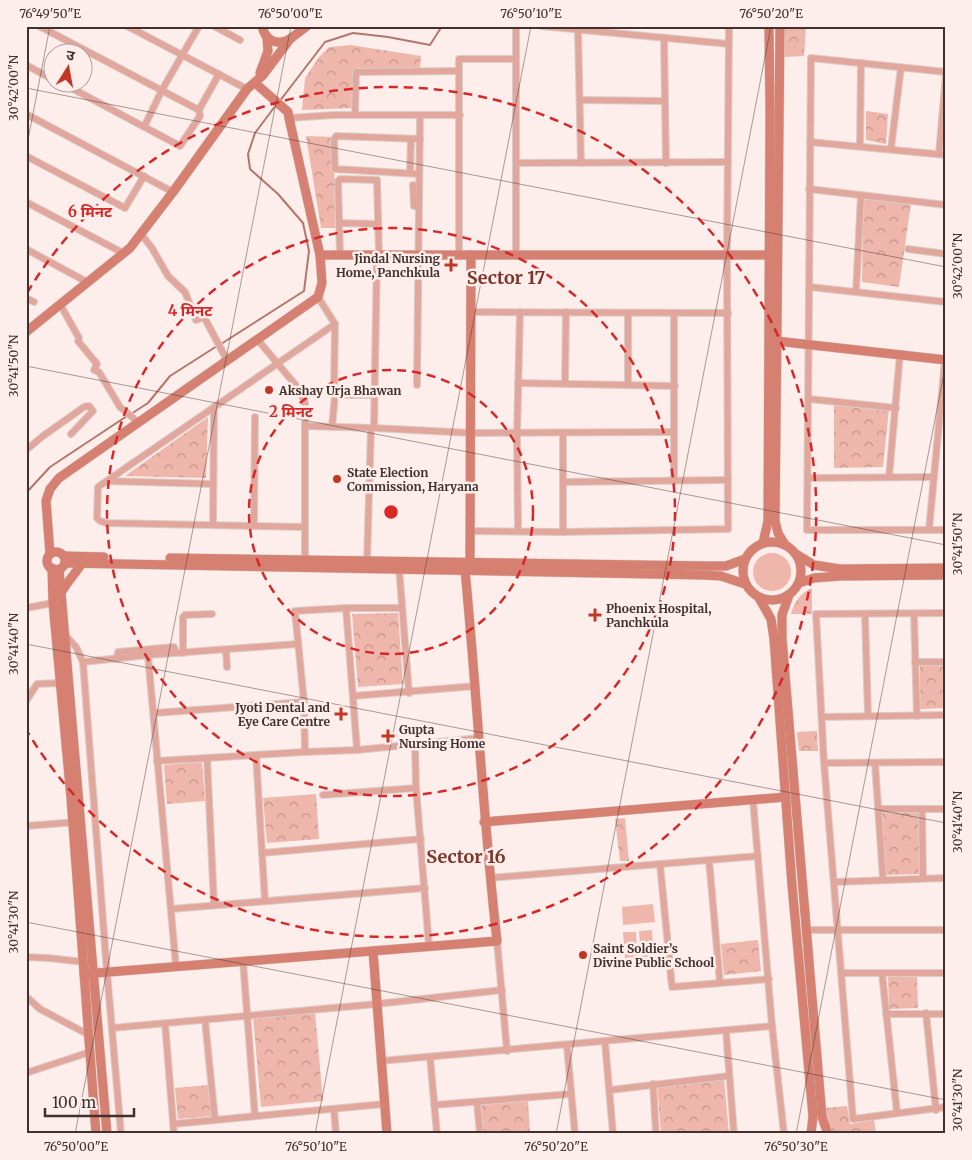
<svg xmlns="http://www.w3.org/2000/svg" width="972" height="1160" viewBox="0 0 972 1160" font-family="Merriweather,'Noto Sans Devanagari',serif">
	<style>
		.park { fill: url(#park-crowns) }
		.garden { fill: #efb6ab }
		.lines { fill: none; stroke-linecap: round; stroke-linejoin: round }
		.stream { stroke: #b2766b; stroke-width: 2 }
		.street-casing { stroke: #dcccc9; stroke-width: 8 }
		.secondary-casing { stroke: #dcccc9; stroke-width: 10 }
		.street { stroke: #e2a79c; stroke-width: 6 }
		.secondary { stroke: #d58071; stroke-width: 9 }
		.ticks { fill: none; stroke: #40312e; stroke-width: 1; stroke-opacity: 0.45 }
		.ring { fill: none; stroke: #d62828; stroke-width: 2.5; stroke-dasharray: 9 6 }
		.poi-dot { fill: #c23624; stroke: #feeeeb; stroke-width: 2 }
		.labels { text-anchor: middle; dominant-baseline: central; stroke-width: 5; stroke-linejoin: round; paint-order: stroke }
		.poi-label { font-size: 12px; font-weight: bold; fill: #40312e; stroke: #feeeeb; text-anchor: start }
		.district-label { font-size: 18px; font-weight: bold; fill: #7c362b; stroke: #feeeeb }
		.centre { fill: #d62828; stroke: #feeeeb; stroke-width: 2.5 }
		.ring-label { font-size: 15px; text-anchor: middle; font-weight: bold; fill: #d62828; stroke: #feeeeb; stroke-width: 5; stroke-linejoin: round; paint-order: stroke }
		.neatline { fill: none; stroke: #40312e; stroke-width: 2 }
		.ticks-label { font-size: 12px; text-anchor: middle; fill: #40312e }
	</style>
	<defs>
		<pattern id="park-crowns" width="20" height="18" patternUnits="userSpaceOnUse" patternTransform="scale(1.25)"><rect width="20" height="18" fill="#efb6ab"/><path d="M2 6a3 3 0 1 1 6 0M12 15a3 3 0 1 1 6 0" fill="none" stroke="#c3958c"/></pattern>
	</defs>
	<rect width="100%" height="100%" fill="#feeeeb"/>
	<g class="park">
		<polygon points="785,26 806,26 804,56 785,57"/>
		<polygon points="350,45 421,56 420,69 353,70 352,108 302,110 305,78 319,57 329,47"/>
		<polygon points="866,111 888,114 886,144 866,140"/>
		<polygon points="306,136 334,137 335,228 321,228"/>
		<polygon points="863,197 911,203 899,287 862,282"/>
		<polygon points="834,404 889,409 883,467 834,468"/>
		<polygon points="208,417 206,478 125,476"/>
		<path d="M812 588V614H791C794 601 801 593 812 588Z"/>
		<polygon points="398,613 403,684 358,687 352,614"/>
		<polygon points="920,664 946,664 946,708 920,709"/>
		<polygon points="817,731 818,751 799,751 797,732"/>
		<polygon points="202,762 205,801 167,804 164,765"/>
		<polygon points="316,794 319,839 267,843 263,798"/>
		<polygon points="920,812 920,874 885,875 882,813"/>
		<polygon points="625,818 629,861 620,861 615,819"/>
		<polygon points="758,940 761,971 724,975 721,944"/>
		<polygon points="917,976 918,1008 889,1009 888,977"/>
		<polygon points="315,1012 323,1101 261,1107 253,1017"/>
		<polygon points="724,1079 729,1134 661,1134 657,1085"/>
		<polygon points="208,1085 211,1116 178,1119 175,1088"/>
		<polygon points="528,1101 530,1134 483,1134 481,1105"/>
		<polygon points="847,1106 850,1124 874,1120 876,1134 831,1134 828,1128 825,1108"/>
	</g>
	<g class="garden">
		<circle cx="772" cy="572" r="19"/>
		<polygon points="653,904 655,922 623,925 622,907"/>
		<polygon points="652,930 654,957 641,957 639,931"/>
		<polygon points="623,932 636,932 637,957 625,958"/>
	</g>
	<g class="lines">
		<g class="stream">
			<polyline points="279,102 325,42 353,33 388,37 430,45 442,26"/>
			<polyline points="221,344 304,291 309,251 303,223 278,194 250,169 248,154 255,133 276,105"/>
			<polyline points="131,414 148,403 170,376 217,346"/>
			<polyline points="26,493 50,467 127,416"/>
		</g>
		<g class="street-casing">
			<g id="street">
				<polyline points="39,26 199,110"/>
				<polyline points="127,26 247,89"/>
				<polyline points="214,26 240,40"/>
				<polyline points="516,26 516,255"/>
				<polyline points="541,26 729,44"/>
				<polyline points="578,30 581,163"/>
				<polyline points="664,38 666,163"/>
				<polyline points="26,65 52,79"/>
				<polyline points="946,72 811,58 807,530 946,530"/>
				<polyline points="60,82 180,146 200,116 199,110 219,74"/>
				<polyline points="580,100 665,101"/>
				<polyline points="26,114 173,192"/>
				<polyline points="355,115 356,72 459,71"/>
				<polyline points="289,118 334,115 460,115"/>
				<polyline points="145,127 145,125 162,90 199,26"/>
				<polyline points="810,142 946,155"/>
				<polyline points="860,146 861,63"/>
				<polyline points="891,149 901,67"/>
				<polyline points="939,154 946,74"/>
				<polyline points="26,156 125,208 144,176"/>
				<polyline points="516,163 728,162"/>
				<polyline points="410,173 411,139"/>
				<polyline points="419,174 335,169 334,140 336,136 420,139"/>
				<polyline points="413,185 414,206 419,207"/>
				<polyline points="809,189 946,205"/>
				<polyline points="26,202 123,253"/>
				<polyline points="340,223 378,224"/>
				<polyline points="141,234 152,248 168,276 185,292 196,320 204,317 227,360"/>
				<polyline points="26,249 87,282"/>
				<polyline points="908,249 946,254"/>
				<polyline points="340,255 338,181 340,179 377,180 379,254"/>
				<polyline points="459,255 459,59 516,59"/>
				<polyline points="810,287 946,302"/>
				<polyline points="856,292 861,195"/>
				<polyline points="26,298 34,302"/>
				<polyline points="60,304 79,338 78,341 97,364 94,370 99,372 120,407 138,422"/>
				<polyline points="472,312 728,313"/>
				<polyline points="628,313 628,385"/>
				<polyline points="674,313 674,480"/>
				<polyline points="257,339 299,389 305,403 305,563"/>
				<polyline points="518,383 675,386"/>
				<polyline points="565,384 566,312"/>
				<polyline points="417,385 420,115"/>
				<polyline points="334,390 335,324"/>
				<polyline points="809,399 896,408"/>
				<polyline points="305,426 374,428 377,254"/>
				<polyline points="332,427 335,395 375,395"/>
				<polyline points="374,428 471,433 674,432"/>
				<polyline points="563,433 563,532"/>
				<polyline points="26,450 43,436 84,407 89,406 93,411 71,434"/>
				<polyline points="889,477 900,354"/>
				<polyline points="808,478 934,477"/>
				<polyline points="107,481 213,484"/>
				<polyline points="563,482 728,480"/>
				<polyline points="213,525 214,407"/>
				<polyline points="254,526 255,417"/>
				<polyline points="305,527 106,523 100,521 97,518 98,487 335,324 318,297"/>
				<polyline points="929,530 945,360"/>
				<polyline points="470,531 563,532 728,529 727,255 729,26"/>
				<polyline points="518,531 517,434 520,312"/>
				<polyline points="367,561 371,428"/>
				<polyline points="399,567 409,693"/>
				<polyline points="26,608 53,603"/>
				<polyline points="346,608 357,750"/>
				<polyline points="946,613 816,614 824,763 853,1119 946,1107"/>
				<polyline points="865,614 868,716"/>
				<polyline points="914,614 917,716"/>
				<polyline points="65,635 76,647 83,662 107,972 121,1134"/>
				<polyline points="226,650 227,667"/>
				<polyline points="183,653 183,617 185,615 212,614"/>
				<polyline points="148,655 176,967"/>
				<polyline points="117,659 118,652 174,647 176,653"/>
				<polyline points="83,662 148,655 297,644"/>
				<polyline points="915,662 946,662"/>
				<polyline points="353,696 476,686"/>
				<polyline points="26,701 37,684 60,683"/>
				<polyline points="155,713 304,702"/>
				<polyline points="822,717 946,715"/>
				<polyline points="415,744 416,788 429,946"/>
				<polyline points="305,752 304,702 295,611 346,608 402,608"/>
				<polyline points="256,755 265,901"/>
				<polyline points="207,758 214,904"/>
				<polyline points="157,761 305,752 357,750 479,738"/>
				<polyline points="824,763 946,762"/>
				<polyline points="875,763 883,879"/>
				<polyline points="323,795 416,788"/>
				<polyline points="753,800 772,1026 784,1134"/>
				<polyline points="878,809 946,809"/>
				<polyline points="922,809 923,878"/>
				<polyline points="26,826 77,822"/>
				<polyline points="262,853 421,839"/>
				<polyline points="709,860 720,983"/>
				<polyline points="660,864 672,987 769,979"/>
				<polyline points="490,878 758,856"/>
				<polyline points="835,882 946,878"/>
				<polyline points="171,909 425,888"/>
				<polyline points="806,930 946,930"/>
				<polyline points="497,941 507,1051"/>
				<polyline points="26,957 48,958 93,963"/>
				<polyline points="243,961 255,1116"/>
				<polyline points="842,973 946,973"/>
				<polyline points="882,973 897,1113"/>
				<polyline points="29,999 40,1009 89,1035"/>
				<polyline points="926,1013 936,1110"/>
				<polyline points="886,1014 946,1014"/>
				<polyline points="205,1020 215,1120"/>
				<polyline points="165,1023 174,1134"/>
				<polyline points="112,1028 377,1004 502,990"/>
				<polyline points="726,1031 734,1134"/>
				<polyline points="605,1042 613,1134"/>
				<polyline points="567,1046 575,1134"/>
				<polyline points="430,1057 437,1134"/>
				<polyline points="380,1061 772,1026"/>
				<polyline points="26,1073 90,1052"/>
				<polyline points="653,1084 656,1134"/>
				<polyline points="610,1090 729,1076"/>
				<polyline points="477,1102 480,1134"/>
				<polyline points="434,1105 571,1094"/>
				<polyline points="334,1109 336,1134"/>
				<polyline points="173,1124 384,1104"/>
			</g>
		</g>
		<g class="secondary-casing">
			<g id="secondary">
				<path d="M262 26C265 41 278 46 290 39"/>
				<polyline points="780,26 775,521 778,533 785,545"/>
				<polyline points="260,73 268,51 267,37"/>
				<polyline points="320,255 769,255"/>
				<polyline points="26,332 130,248 173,192 247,89 263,75 290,39 307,26"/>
				<polyline points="776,341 946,360"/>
				<circle cx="772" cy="571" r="29"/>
				<polyline points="763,543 768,521 770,111 769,26"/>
				<circle cx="56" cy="561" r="9"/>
				<polyline points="50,554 46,501 50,489 59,478 318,297 322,283 320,255 289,118 288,112 255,83"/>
				<polyline points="796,554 814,565 840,569 946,568"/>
				<polyline points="64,556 104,557"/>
				<polyline points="170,558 707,566 726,566 745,559"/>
				<polyline points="65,563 704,575 721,576 745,584"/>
				<polyline points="52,568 53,603 71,798 96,1134"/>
				<polyline points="59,569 107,1134"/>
				<polyline points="799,583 814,578 840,576 946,575"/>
				<path d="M61 593C67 582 75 574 82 563"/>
				<polyline points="789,595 782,615 782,639 822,1117 828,1134"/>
				<polyline points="759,598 771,619 774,639 792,885 813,1116 811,1134"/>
				<polyline points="484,822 786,797"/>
				<polyline points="373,951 387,1134"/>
				<path d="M84 974 497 941C483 818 477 694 465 570L470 563 471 255"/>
			</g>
		</g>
		<use href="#street" class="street"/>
		<use href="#secondary" class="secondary"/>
	</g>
	<path class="ticks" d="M26 88 946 267M26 150 50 26M26 366 946 545M26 644 946 823M26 922 946 1100M75 1134 291 26M315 1134 531 26M556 1134 771 26M796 1134 946 363"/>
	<g class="ring">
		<circle cx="391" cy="512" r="142"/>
		<circle cx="391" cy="512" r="284"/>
		<path d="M27 293A425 425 0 1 1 27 731"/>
	</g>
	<g class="poi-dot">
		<path d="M448.5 257.5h5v5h5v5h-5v5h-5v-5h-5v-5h5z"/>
		<circle cx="269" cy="390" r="5"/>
		<circle cx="337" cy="479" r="5"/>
		<path d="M592.5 607.5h5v5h5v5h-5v5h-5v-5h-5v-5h5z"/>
		<path d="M338.5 706.5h5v5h5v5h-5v5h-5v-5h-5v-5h5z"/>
		<path d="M385.5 728.5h5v5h5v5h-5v5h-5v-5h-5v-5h5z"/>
		<circle cx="583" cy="955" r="5"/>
	</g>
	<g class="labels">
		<g class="poi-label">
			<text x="440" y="258" text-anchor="end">Jindal Nursing<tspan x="440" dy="14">Home, Panchkula</tspan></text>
			<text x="279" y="390">Akshay Urja Bhawan</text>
			<text x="347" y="472">State Election<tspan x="347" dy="14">Commission, Haryana</tspan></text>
			<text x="606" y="608">Phoenix Hospital,<tspan x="606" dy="14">Panchkula</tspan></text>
			<text x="330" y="707" text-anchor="end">Jyoti Dental and<tspan x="330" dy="14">Eye Care Centre</tspan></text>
			<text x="399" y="729">Gupta<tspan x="399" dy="14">Nursing Home</tspan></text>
			<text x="593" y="948">Saint Soldier’s<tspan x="593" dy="14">Divine Public School</tspan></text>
		</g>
		<g class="district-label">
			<text x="506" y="277">Sector 17</text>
			<text x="466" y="856">Sector 16</text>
		</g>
	</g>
	<circle cx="391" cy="512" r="8" class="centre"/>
	<g class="ring-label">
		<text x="90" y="217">6 मिनट</text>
		<text x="190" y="316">4 मिनट</text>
		<text x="291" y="417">2 मिनट</text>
	</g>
	<rect width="972" height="1160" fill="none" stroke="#feeeeb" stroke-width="55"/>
	<g transform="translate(68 68) rotate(11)"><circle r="24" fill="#feeeeb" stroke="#b2a29f"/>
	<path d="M0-4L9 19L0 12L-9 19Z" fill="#c23624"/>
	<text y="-8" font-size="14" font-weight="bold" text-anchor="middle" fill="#40312e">उ</text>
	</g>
	<path d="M45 1108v8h89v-8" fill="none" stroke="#40312e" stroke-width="2.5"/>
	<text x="52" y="1108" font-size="15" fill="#40312e" stroke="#feeeeb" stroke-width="4" paint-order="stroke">100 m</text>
	<rect x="28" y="28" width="916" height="1104" class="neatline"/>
	<g class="ticks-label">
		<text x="50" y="18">76°49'50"E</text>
		<text x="290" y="18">76°50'00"E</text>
		<text x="531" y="18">76°50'10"E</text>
		<text x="771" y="18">76°50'20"E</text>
		<text transform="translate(14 88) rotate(-90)" y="4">30°42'00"N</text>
		<text transform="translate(958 266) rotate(-90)" y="4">30°42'00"N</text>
		<text transform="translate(14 366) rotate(-90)" y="4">30°41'50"N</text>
		<text transform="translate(958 544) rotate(-90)" y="4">30°41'50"N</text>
		<text transform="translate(14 644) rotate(-90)" y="4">30°41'40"N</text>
		<text transform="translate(958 822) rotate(-90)" y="4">30°41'40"N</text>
		<text transform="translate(14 922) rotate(-90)" y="4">30°41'30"N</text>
		<text transform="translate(958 1100) rotate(-90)" y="4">30°41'30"N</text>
		<text x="76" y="1151">76°50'00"E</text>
		<text x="316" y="1151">76°50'10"E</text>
		<text x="556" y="1151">76°50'20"E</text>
		<text x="796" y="1151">76°50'30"E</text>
	</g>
</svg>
